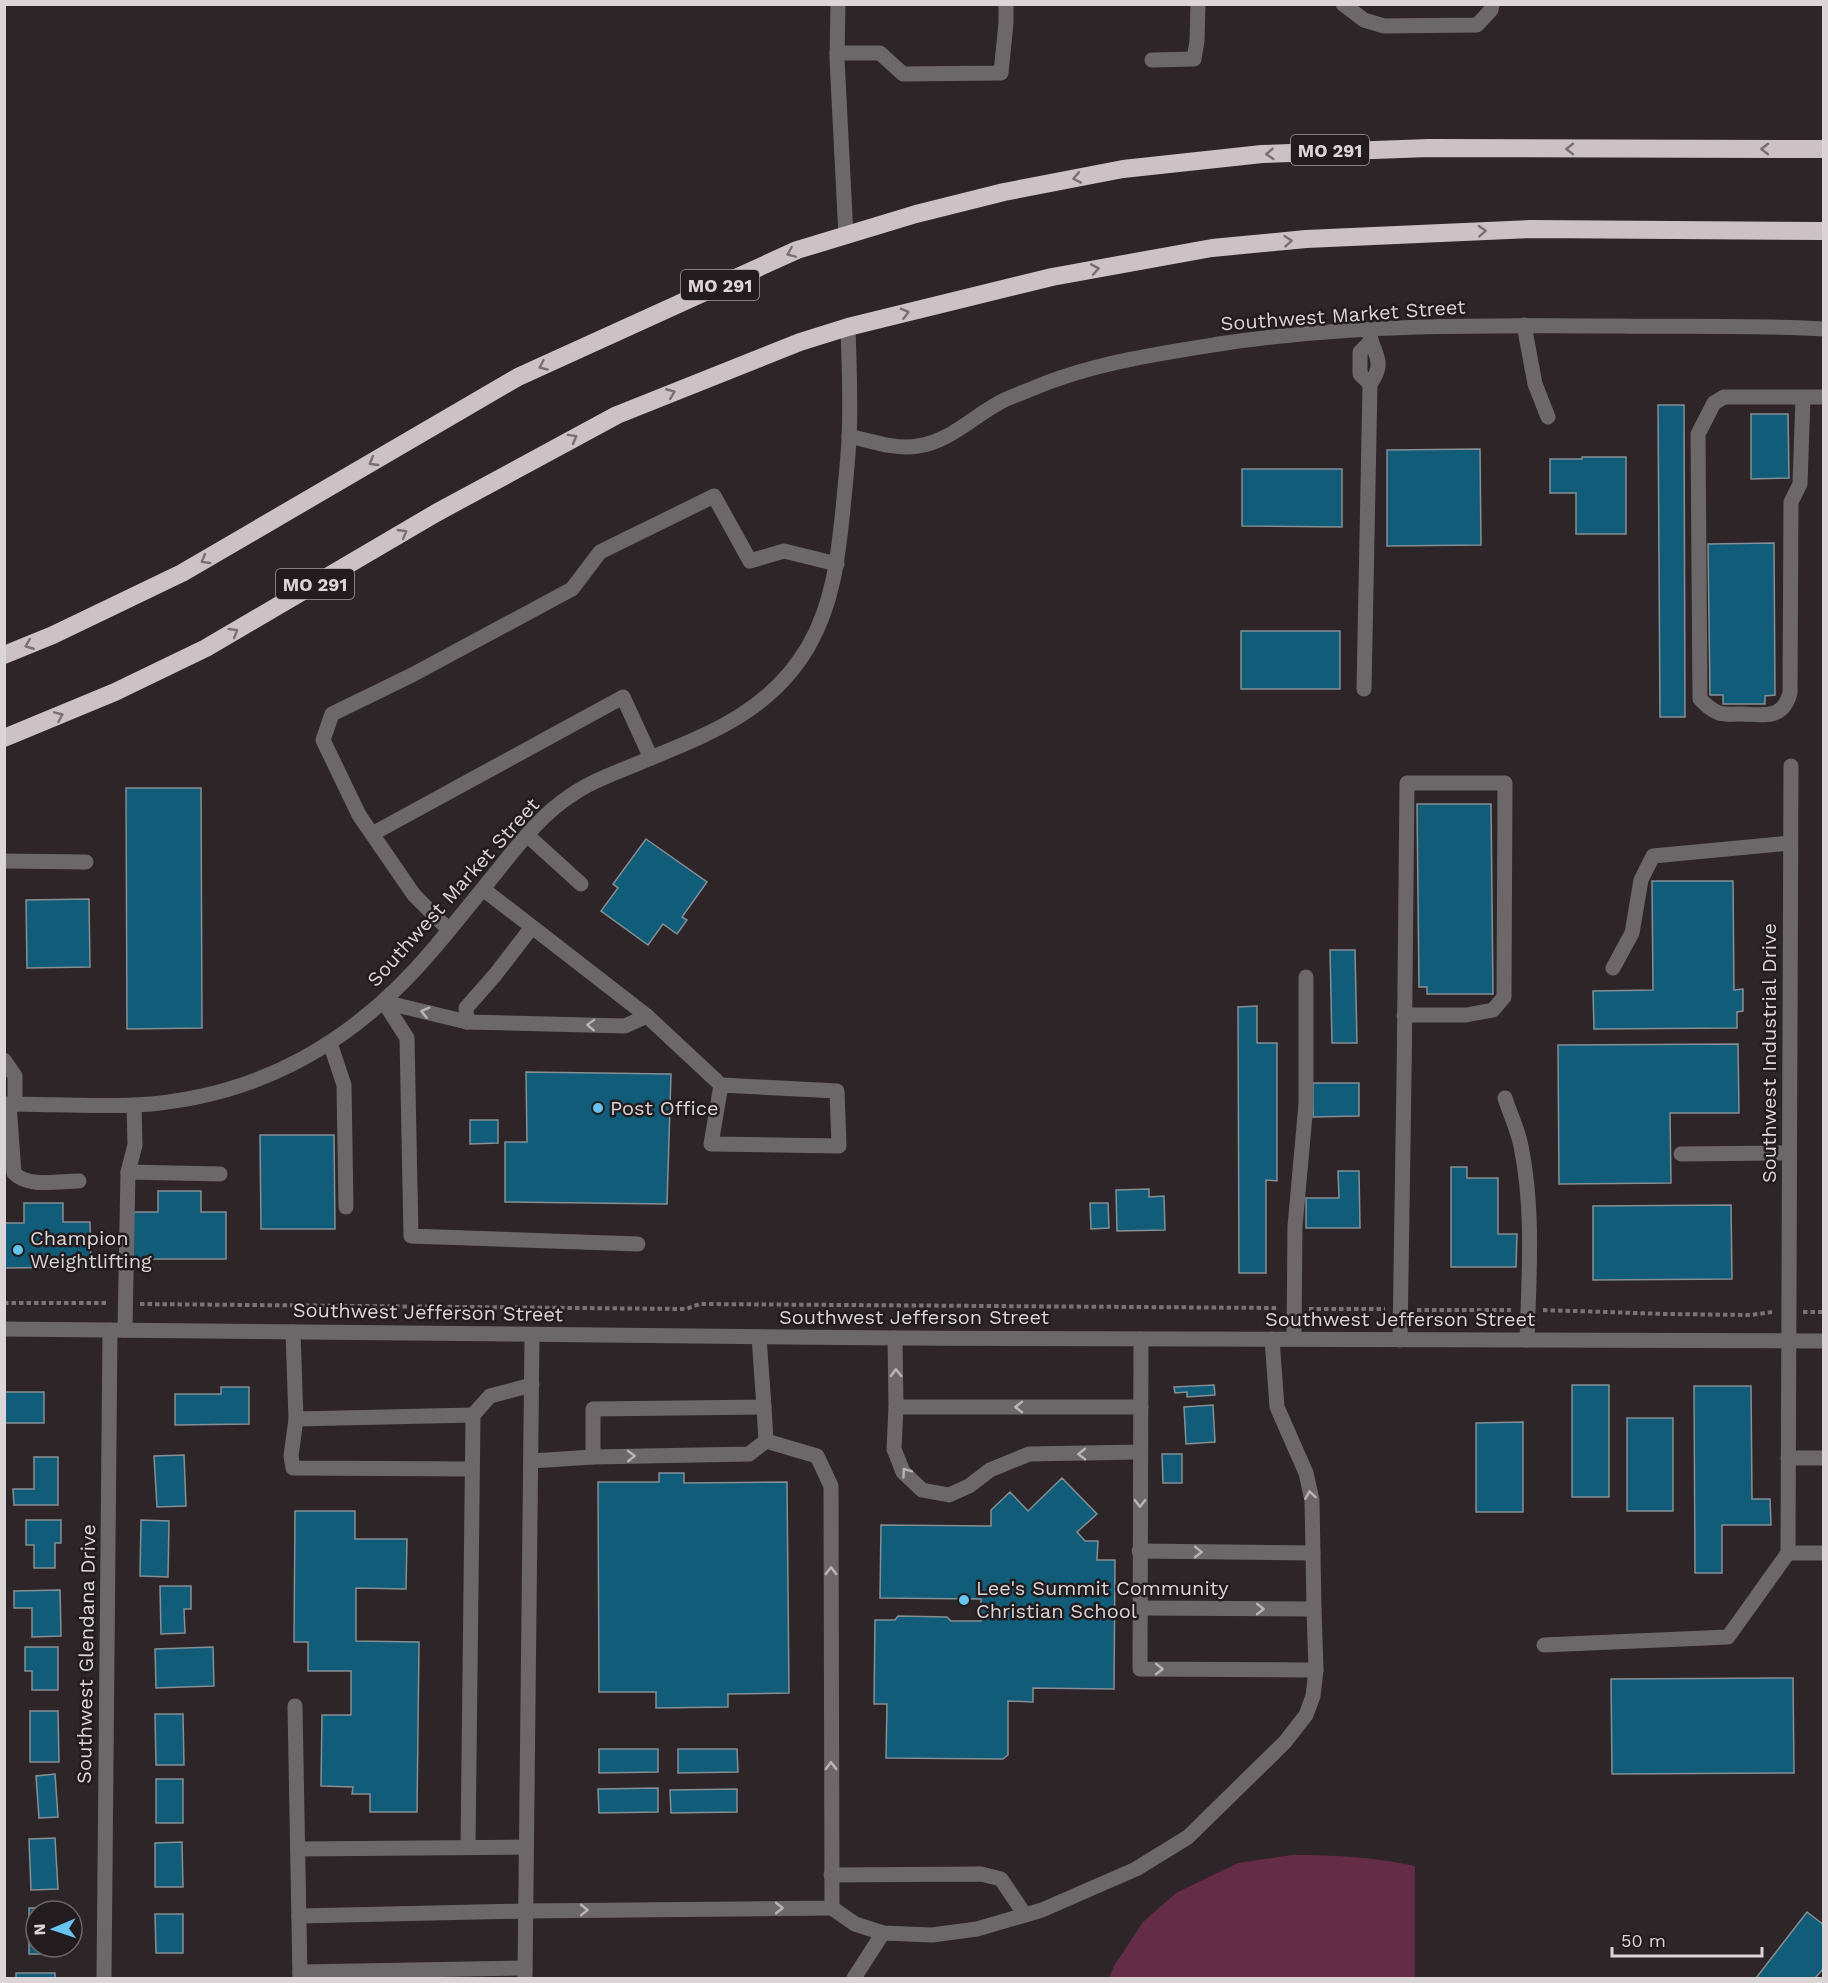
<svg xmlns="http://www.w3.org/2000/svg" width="1828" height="1983" viewBox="0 0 1828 1983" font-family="'Work Sans',sans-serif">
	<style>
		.green { fill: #652c45 }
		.building { fill: #115c78; stroke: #868f93; stroke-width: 1.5 }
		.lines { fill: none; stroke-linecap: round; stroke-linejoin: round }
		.path { stroke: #7a7275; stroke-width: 4; stroke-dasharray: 4.5 3; stroke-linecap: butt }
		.minor { stroke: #6c6869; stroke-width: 15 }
		.highway { stroke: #ccc2c5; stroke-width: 18 }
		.oneway { stroke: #786f72 }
		.oneway2 { stroke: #bab4b6 }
		.poi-dot { fill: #66c4ef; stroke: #231c1e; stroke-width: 2 }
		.labels { text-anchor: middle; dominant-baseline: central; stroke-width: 5; stroke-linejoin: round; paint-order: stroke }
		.shield { fill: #231c1e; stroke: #a49ea0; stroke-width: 1.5 }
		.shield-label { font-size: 18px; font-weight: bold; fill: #dbd5d7 }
		.street-label { font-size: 20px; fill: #dbd5d7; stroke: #231c1e }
		.poi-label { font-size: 20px; fill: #dbd5d7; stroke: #231c1e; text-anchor: start }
	</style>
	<rect width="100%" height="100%" fill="#2d2528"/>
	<path class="green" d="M1292 1855C1334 1855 1374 1857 1415 1866V1978H1109L1114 1966 1143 1922 1176 1893 1238 1863Z"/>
	<g class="building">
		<polygon points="1658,405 1684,405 1685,717 1660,717"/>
		<polygon points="1751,414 1788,414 1789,478 1751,479"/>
		<polygon points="1480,449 1481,545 1387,546 1387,450"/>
		<polygon points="1582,457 1626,457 1626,534 1576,534 1576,493 1550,493 1550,459 1582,459"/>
		<polygon points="1242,469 1342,469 1342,527 1242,526"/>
		<polygon points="1774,543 1775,695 1765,696 1765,704 1723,704 1723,695 1710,695 1708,544"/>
		<rect x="1241" y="631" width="99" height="58"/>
		<polygon points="126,788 201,788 202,1028 127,1029"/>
		<polygon points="1417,804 1491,804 1493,994 1427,994 1427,987 1419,987"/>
		<polygon points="646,839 707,882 682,917 687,920 677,934 663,924 648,945 601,911 618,888 613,884"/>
		<polygon points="1652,881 1733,881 1734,990 1743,989 1743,1011 1737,1012 1737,1028 1594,1029 1593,991 1653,990"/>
		<polygon points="89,899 90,967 27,968 26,900"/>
		<polygon points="1330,950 1355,950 1357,1043 1332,1043"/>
		<polygon points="1257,1006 1257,1043 1277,1043 1277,1181 1266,1180 1266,1273 1239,1273 1238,1007"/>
		<polygon points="1738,1044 1739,1113 1670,1113 1671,1183 1559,1184 1558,1045"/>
		<polygon points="526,1072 671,1074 667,1204 505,1202 505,1142 527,1142"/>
		<polygon points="1313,1083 1359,1083 1359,1116 1313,1117"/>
		<polygon points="470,1120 498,1120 498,1143 470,1144"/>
		<polygon points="260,1135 334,1135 335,1229 261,1229"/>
		<polygon points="1451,1167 1467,1167 1467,1178 1498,1178 1498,1234 1517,1234 1516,1267 1451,1267"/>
		<polygon points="1338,1171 1359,1171 1360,1228 1306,1228 1306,1198 1339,1198"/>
		<polygon points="1149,1189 1149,1197 1164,1196 1165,1230 1117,1231 1116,1190"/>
		<polygon points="158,1191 201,1191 201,1212 226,1212 226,1259 133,1259 133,1212 158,1212"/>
		<polygon points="24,1203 63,1203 63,1222 90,1222 91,1267 4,1268 4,1223 24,1223"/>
		<polygon points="1090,1203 1108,1203 1109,1228 1091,1229"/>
		<polygon points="1731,1205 1732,1279 1593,1280 1593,1206"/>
		<polygon points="1214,1385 1215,1395 1187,1397 1187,1392 1175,1393 1174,1387"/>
		<rect x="1572" y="1385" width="37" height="112"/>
		<polygon points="1694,1386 1751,1386 1752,1499 1770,1499 1771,1525 1722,1525 1722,1573 1695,1573"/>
		<polygon points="221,1387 249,1387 249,1424 175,1425 175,1394 221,1394"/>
		<rect x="4" y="1392" width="40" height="31"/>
		<polygon points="1213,1405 1215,1442 1186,1444 1184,1407"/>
		<rect x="1627" y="1418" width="46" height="93"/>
		<polygon points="1523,1422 1523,1512 1476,1512 1476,1423"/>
		<polygon points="1162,1454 1182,1454 1182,1483 1163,1483"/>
		<polygon points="184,1455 186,1506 157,1507 154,1456"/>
		<polygon points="34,1457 58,1457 58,1505 14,1505 13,1489 34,1489"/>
		<polygon points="659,1473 684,1473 684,1483 787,1482 789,1693 728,1694 728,1707 656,1708 656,1692 599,1692 598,1482 659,1482"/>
		<polygon points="1062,1478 1097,1514 1077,1532 1085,1541 1098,1541 1097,1560 1115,1560 1114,1689 1033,1688 1033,1702 1008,1701 1008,1755 1003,1759 886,1758 887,1704 874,1704 875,1620 895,1620 898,1616 947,1617 951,1621 981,1621 981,1599 880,1598 881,1525 991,1526 991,1510 1010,1492 1028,1511"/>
		<polygon points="295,1511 355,1511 355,1539 407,1539 406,1589 356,1588 356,1641 419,1642 417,1812 370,1812 370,1794 352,1794 353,1787 321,1786 322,1715 351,1715 351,1671 308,1671 308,1642 294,1642"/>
		<polygon points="26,1520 61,1520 61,1543 55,1543 55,1568 34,1568 34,1545 26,1545"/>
		<polygon points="141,1520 169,1521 168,1577 140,1576"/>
		<polygon points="160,1586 191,1586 191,1609 184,1609 185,1633 161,1634"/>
		<polygon points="60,1590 61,1636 32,1637 32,1608 14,1608 14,1591"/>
		<polygon points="25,1647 58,1647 58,1690 32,1690 32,1671 25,1671"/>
		<polygon points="213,1647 214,1686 156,1688 155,1649"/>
		<polygon points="1793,1678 1794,1773 1612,1774 1611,1679"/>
		<polygon points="30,1711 58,1711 59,1762 30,1762"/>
		<polygon points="155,1714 183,1714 184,1765 156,1765"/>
		<polygon points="599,1749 658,1749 658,1772 599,1773"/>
		<polygon points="678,1749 737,1749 738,1772 678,1773"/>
		<polygon points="55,1774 58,1817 39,1818 36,1776"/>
		<rect x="156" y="1779" width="27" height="44"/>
		<polygon points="658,1788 658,1812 599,1813 598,1789"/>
		<polygon points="737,1789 737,1812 671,1813 670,1790"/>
		<polygon points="55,1838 58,1889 31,1890 29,1839"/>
		<polygon points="182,1842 183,1887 155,1887 155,1843"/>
		<polygon points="29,1908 55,1908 55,1911 36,1911 36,1947 56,1947 56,1954 29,1954"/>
		<polygon points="1807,1912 1824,1925 1824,1968 1815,1978 1756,1978"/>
		<polygon points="155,1914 183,1914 183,1953 156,1953"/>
		<rect x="16" y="1973" width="39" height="5"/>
	</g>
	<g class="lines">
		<g class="path">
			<polyline points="4,1303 108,1303"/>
			<polyline points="140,1304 686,1309 700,1304 1277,1308"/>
			<polyline points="1309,1309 1385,1309"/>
			<polyline points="1417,1310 1511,1310"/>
			<polyline points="1543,1310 1666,1314 1751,1315 1772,1312"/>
			<polyline points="1803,1312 1824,1312"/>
		</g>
		<g class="minor">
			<polyline points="838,4 837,59 846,236"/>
			<polyline points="1343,4 1364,20 1384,26 1477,25 1491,10 1492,4"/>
			<polyline points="837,53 880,53 903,74 1001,73 1006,23 1006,4"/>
			<polyline points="1152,60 1194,59 1197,41 1198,4"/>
			<polyline points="1524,325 1535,384 1548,417"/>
			<path d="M1369 330C1371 353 1388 360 1370 384L1360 374V352L1370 342"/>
			<path d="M1803 397 1800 484 1791 502 1790 693C1783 719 1766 715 1743 714 1736 714 1726 715 1719 713 1711 710 1706 705 1700 699L1698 434 1714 403 1724 397H1824"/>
			<path d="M849 436C871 441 896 450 918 446 948 442 972 418 997 404 1007 398 1019 394 1029 390 1088 364 1155 354 1219 344 1350 324 1485 325 1618 326 1686 327 1755 325 1824 329"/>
			<polyline points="1364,689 1370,384"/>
			<polyline points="372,834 623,697 651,758"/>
			<polyline points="527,835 581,884"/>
			<polyline points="4,861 86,862"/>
			<polyline points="483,889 647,1016 721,1085 837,1091 839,1146 711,1144 721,1085"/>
			<polyline points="449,930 414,895 359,815 323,740 332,714 412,675 572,589 600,552 714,496 750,561 784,551 837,564"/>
			<polyline points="1613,968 1632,933 1641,880 1653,856 1790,843"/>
			<polyline points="384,1002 407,1038 411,1236 638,1244"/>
			<polyline points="384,1002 467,1022 625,1026 647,1016"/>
			<polyline points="467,1022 466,1008 495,975 532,927"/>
			<polyline points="330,1043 344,1085 346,1207"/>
			<polyline points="4,1060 15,1076 15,1104"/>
			<path d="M1505 1098C1510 1114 1518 1130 1521 1146 1534 1210 1529 1275 1527 1340"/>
			<path d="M4 1104C48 1104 92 1107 135 1105 260 1098 357 1041 436 946 457 921 477 896 498 870 519 844 541 815 570 796 590 782 612 774 634 765 703 736 768 715 808 647 833 604 838 558 843 509 845 486 848 462 849 438 851 401 849 364 848 327"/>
			<path d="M9 1104 14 1173C28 1188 59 1181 79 1181"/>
			<polyline points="134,1105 135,1145 128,1172 220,1174"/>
			<polyline points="1681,1154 1789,1153"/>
			<polyline points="4,1329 895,1338 1824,1341"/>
			<polyline points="125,1330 128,1172"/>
			<polyline points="293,1332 296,1419 473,1415"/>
			<polyline points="895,1338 896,1407 894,1449 903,1472 922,1490 949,1495 969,1486 990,1470 1029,1454 1140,1452"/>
			<polyline points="1141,1339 1140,1669 1316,1670 1314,1609"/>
			<polyline points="1294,1339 1295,1226 1306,1104 1306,977"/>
			<path d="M1400 1340C1404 1154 1405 969 1407 783H1505L1504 997 1493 1010 1466 1015H1404"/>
			<polyline points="764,1407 766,1441"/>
			<polyline points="896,1407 1141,1407"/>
			<polyline points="296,1419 291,1456 293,1468 472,1469"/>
			<polyline points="593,1457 593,1409 764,1407 759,1337"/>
			<polyline points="1788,1458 1824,1458"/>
			<polyline points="531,1461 593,1457 749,1454 766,1441"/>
			<polyline points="1139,1551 1313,1553"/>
			<polyline points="1788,1553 1824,1553"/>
			<polyline points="1139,1608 1314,1609 1312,1500 1306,1473 1277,1407 1272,1339"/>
			<polyline points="1544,1645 1728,1637 1788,1553 1791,766"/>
			<polyline points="295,1706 300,1978"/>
			<polyline points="468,1847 473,1415 490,1396 532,1385"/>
			<polyline points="298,1849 526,1847"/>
			<polyline points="831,1875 981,1874 1001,1879 1025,1915"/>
			<polyline points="832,1908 855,1924 883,1933 932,1935 977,1929 1042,1910 1136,1869 1188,1837 1285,1742 1306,1715 1313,1696 1316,1670"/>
			<polyline points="299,1916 526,1911 832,1908 831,1486 817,1456 766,1441"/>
			<polyline points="300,1972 525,1968"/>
			<polyline points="104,1978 110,1330"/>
			<polyline points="525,1978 532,1335"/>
			<polyline points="854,1978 883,1933"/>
		</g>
		<g class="highway">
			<polyline points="4,655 53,635 182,573 518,377 797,250 916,214 1004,192 1123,169 1262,154 1429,148 1824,149"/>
			<polyline points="4,738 115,692 206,648 436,513 617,415 800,342 848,327 1052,277 1212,248 1306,239 1530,229 1824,231"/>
		</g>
	</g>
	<defs><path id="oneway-chevron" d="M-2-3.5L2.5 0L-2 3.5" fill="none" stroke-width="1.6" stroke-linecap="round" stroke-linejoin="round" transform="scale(1.5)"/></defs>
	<g class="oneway">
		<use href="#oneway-chevron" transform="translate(1570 149) rotate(-180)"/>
		<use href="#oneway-chevron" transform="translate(1765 149) rotate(-180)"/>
		<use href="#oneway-chevron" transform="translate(1270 154) rotate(176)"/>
		<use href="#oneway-chevron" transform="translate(1077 178) rotate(169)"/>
		<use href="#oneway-chevron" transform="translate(1482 231) rotate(-3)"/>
		<use href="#oneway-chevron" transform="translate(1288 241) rotate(-5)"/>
		<use href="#oneway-chevron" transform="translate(791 253) rotate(157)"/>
		<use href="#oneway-chevron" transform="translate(1095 269) rotate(-10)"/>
		<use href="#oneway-chevron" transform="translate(905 313) rotate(-14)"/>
		<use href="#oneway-chevron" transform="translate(543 366) rotate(156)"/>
		<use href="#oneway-chevron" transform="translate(671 393) rotate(-22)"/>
		<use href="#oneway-chevron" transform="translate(573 438) rotate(-29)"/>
		<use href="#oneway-chevron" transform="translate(373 462) rotate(150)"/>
		<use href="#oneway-chevron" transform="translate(403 533) rotate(-30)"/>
		<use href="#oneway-chevron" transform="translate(205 560) rotate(150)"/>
		<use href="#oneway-chevron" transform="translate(234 632) rotate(-30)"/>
		<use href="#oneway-chevron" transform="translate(29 645) rotate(158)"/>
		<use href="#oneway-chevron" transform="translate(59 716) rotate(-23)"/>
	</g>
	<g class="oneway2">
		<use href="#oneway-chevron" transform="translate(425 1012) rotate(-167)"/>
		<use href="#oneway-chevron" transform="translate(591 1025) rotate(-178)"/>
		<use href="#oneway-chevron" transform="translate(896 1373) rotate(-91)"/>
		<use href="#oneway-chevron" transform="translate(1019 1407) rotate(-180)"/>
		<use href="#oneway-chevron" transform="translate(1082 1454) rotate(179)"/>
		<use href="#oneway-chevron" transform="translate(631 1456) rotate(-1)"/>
		<use href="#oneway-chevron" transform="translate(906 1472) rotate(-126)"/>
		<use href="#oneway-chevron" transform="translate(1310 1495) rotate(-99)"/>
		<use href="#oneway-chevron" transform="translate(1140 1503) rotate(91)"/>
		<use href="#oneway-chevron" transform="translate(1198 1552) rotate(1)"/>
		<use href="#oneway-chevron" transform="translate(831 1571) rotate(-90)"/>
		<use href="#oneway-chevron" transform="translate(1260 1609)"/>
		<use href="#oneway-chevron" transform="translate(1159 1669)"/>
		<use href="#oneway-chevron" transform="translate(831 1766) rotate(-90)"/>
		<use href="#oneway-chevron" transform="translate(779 1908)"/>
		<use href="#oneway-chevron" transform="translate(584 1910)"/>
	</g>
	<g class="poi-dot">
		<circle cx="598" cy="1108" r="6"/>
		<circle cx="18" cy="1250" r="6"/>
		<circle cx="964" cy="1600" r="6"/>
	</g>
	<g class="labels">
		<g class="shield">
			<rect x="1291" y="135" width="78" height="30" rx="4.5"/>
			<rect x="681" y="270" width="78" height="30" rx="4.5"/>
			<rect x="276" y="569" width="78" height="30" rx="4.5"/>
		</g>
		<g class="shield-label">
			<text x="1330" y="150">MO 291</text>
			<text x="720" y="285">MO 291</text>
			<text x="315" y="584">MO 291</text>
		</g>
		<g class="street-label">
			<text transform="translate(1343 315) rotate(-4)">Southwest Market Street</text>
			<text transform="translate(453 892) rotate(-48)">Southwest Market Street</text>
			<text transform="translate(1769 1053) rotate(-90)">Southwest Industrial Drive</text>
			<text transform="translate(428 1312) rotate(1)">Southwest Jefferson Street</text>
			<text x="914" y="1317">Southwest Jefferson Street</text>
			<text x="1400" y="1319">Southwest Jefferson Street</text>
			<text transform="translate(86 1654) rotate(-89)">Southwest Glendana Drive</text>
		</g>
		<g class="poi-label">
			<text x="610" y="1108">Post Office</text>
			<text x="30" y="1238">Champion<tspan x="30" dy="23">Weightlifting</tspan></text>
			<text x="976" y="1588">Lee's Summit Community<tspan x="976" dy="23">Christian School</tspan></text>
		</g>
	</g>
	<rect width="1828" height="1983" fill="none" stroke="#dbd5d7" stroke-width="12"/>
	<g transform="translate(54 1929) rotate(268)"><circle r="28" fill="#231c1e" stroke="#6d6668" stroke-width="1.5"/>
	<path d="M0-4.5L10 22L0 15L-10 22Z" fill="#66c4ef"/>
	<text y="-9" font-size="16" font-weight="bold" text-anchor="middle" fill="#dbd5d7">N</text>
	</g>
	<path d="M1612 1947v9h150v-9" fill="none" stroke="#dbd5d7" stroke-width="3"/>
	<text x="1621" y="1947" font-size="18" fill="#dbd5d7" stroke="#231c1e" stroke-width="4.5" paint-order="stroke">50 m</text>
</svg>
